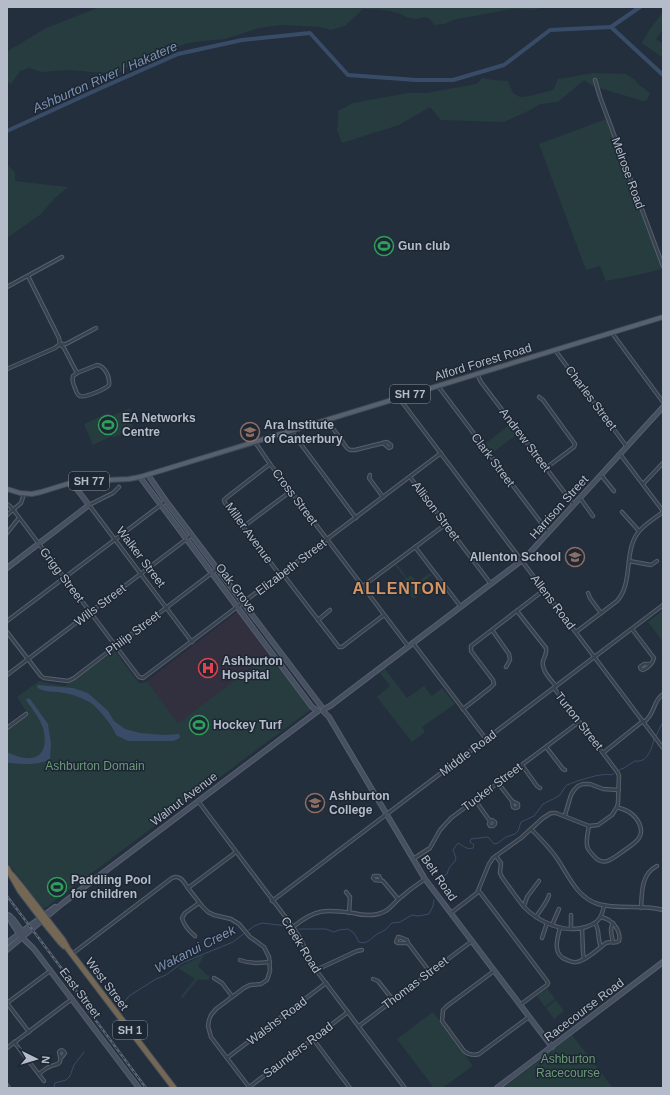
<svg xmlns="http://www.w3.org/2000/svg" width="670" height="1095" viewBox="0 0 670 1095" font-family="Arial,sans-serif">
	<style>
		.medical { fill: #32303f }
		.green { fill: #263c3f }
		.water { fill: #394c67 }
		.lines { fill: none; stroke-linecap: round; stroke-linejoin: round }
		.stream { stroke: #394c67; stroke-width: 1 }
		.river { stroke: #394c67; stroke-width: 4 }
		.street-casing { stroke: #565f6c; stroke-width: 4.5 }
		.secondary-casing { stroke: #565f6c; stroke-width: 6 }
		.primary-casing { stroke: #414a57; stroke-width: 6 }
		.highway-casing { stroke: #434c59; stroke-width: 7 }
		.street { stroke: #38414e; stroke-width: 2.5 }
		.secondary { stroke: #465061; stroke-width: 4 }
		.primary { stroke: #56606e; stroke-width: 4 }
		.highway { stroke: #746855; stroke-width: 5 }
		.rail-casing { stroke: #5a6575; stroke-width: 2.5 }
		.rail { stroke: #1d2633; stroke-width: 1; stroke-dasharray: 3; stroke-linecap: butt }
		.labels { text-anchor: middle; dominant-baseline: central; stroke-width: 3; stroke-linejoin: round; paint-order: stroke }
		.shield { fill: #1d2633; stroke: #878f9c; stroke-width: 1 }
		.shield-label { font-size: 11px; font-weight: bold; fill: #b4bcc9 }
		.street-label { font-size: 12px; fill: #b4bcc9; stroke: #1d2633 }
		.poi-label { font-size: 12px; font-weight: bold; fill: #b4bcc9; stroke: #1d2633; text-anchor: start }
		.park-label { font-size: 12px; fill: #6b9a76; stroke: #1d2633 }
		.water-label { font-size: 13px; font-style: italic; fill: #7c92b1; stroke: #1d2633 }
		.district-label { font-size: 16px; font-weight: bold; letter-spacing: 1px; fill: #d59563; stroke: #1d2633 }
	</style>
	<rect width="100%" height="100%" fill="#242f3e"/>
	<polygon class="medical" points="237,612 269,655 178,724 147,681"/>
	<g class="green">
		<path d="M100 7H546L533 10 512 9 469 17 456 19 445 24 434 25C433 23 431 19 428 18 424 16 420 19 416 19 409 19 403 15 398 13 390 10 371 9 363 9L345 26 331 30 320 27 281 25 259 28 225 39 203 41 189 43 179 46 172 52 151 54 139 58 121 72 102 73 70 70 41 72 29 68 20 71 11 84 7 82 8 51 46 28Z"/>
		<polygon points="663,12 663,29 656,39 663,44 663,58 642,43 648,32"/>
		<polygon points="593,73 626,74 635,80 638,84 650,93 647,100 643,101 593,86 584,80 558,102 541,104 528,111 504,122 441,120 430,107 399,125 342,143 337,130 338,124 338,111 353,103 408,93 426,93 471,85 478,83 482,78 493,80 508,81 513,93 520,97 530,96 553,90 558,79"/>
		<polygon points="606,119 662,269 638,275 606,281 600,266 586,270 539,144"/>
		<polygon points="7,164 15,173 15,181 68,187 55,198 41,214 7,238"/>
		<polygon points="130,408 135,420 131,422 133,427 126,430 126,432 113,438 112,436 93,445 84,424 108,413 110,417"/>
		<polygon points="509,425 516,435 491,454 485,444"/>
		<polygon points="397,564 407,578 411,575 417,582 430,573 432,575 419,585 424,591 413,599 400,583 406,579 395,565"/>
		<polygon points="663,610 663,642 648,622"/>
		<polygon points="115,651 139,683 143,683 147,681 178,723 269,655 310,708 310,710 45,908 42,907 7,862 7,730 28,714 17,697 39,681 52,684 65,686"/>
		<polygon points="385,669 407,698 424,686 432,696 442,688 455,704 422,727 425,732 412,742 377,697 390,686 380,673"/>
		<polygon points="203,955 204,956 198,966 206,974 209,976 209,980 198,979 182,999 181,996 195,979 178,968"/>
		<polygon points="547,988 555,999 545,1007 537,996"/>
		<polygon points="556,1000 564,1011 554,1019 546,1008"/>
		<polygon points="433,1012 473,1066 442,1088 434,1088 397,1039"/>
		<polygon points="572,1035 613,1088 503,1088"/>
	</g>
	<g class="water">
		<path d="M38 685 73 688 85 692 89 694 108 711 114 721 125 729 140 733 164 735 179 734 180 737 178 739 173 741H128L116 735C113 726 99 709 91 703 85 699 72 694 64 693 55 691 44 693 37 687Z"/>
		<path d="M28 698 30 699 48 724 51 744 50 759C38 766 22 764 9 763L7 762V752C28 763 49 761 44 732 42 720 32 709 26 700Z"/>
	</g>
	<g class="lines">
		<g class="stream">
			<polyline points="656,736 663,722"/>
			<path d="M619 770 624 768 635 761C647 763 652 749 654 739"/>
			<path d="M434 880 441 874 444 876 447 874 449 868 455 861 456 858 453 850 458 843C463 846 467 850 473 848L474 845 470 842 471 839 488 837 494 844 498 843 506 837 515 834 518 831 521 822 534 816 543 804 559 796 565 787 567 785C577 781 602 772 612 775L614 773"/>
			<path d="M299 929H326L334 932 339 930 348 929 354 933 359 942C367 945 370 939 376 935 378 933 382 932 385 930 388 928 389 925 392 923L400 922 412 915 418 916 429 914 433 906 434 900"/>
			<polyline points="119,1009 129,996 156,979 166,975 182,963 233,942 254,926 262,923 287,926"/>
			<polyline points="54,1088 55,1083 66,1080 70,1076 74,1065 84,1052"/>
		</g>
		<g class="river">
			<polyline points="611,27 663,75"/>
			<polyline points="611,27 640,7"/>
			<polyline points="7,131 101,88 178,54 242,40 310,33 348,75 416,80 453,80 504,65 550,30 611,27"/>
		</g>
		<g class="street-casing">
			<g id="street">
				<polyline points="595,80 600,97 663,266"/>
				<polyline points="28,276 59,338 60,344 64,348 77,373"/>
				<polyline points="7,287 62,257"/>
				<polyline points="612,333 663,402"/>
				<polyline points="555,350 627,447"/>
				<path d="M97 365C105 366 110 377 109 385 106 389 85 398 80 396 77 395 76 391 75 388 73 384 72 381 73 376L77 373Z"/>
				<polyline points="7,369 55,348 60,344 66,344 96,328"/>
				<polyline points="477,374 481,382 574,505"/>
				<polyline points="438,386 548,532"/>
				<polyline points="539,397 543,400 575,444 574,447 546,468"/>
				<polyline points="399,398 663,748"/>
				<polyline points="327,420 347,448 350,450 355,450 387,442 391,445 391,447 389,448 383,443"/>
				<polyline points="291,431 356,518"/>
				<polyline points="255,442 270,464 408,646"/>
				<polyline points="620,454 663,511"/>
				<polyline points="270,464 226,498 224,500 225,503 280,575"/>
				<polyline points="370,475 369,478 383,497"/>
				<polyline points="601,475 614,491"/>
				<polyline points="410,477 491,584"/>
				<polyline points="643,484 663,463"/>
				<polyline points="119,487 113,493 89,505 192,642"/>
				<polyline points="580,498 593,516"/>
				<polyline points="7,504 10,506 15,512 139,677 143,678 441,453"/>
				<polyline points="622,512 639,531"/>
				<polyline points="7,515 21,503 24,494"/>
				<polyline points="243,527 291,491"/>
				<polyline points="7,533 19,518"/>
				<polyline points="415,547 461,607"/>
				<polyline points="629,561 651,565 657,561"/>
				<polyline points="282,573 339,647 342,647 384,615"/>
				<polyline points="363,586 446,524"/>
				<polyline points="588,593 590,598 601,613"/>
				<path d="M517 611 546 648C547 653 545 656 543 661 541 670 551 680 556 686"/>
				<polyline points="318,620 330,610"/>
				<polyline points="7,621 166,501"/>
				<path d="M632 629 654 658C653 663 648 668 643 670L641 669 640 667 644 664H650"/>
				<polyline points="492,630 509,654 510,660 506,667"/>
				<polyline points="7,632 41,676 44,678 68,681 74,678 217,569"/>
				<path d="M576 632 617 601C633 584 624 553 637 534 643 525 654 519 663 512"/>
				<polyline points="413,643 486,739"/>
				<polyline points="7,675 192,535"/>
				<polyline points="554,688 603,753 643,721"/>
				<polyline points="463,709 490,688 494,684 493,680 471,651 471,646 544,590"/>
				<path d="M644 722C656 713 652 702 663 694"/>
				<polyline points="7,728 26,714"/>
				<polyline points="546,747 563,769 565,770"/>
				<polyline points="522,765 537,786 540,788"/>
				<polyline points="498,783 512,801 518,804 518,807 515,808 513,807 512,801"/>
				<polyline points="475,800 490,821 492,820 495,822 495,824 493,826 490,826 489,824 490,821"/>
				<polyline points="198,801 293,927 300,938 316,970 405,1088"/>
				<polyline points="565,815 571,795 574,790 578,786 583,784 590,784 603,789 619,790"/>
				<path d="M589 826C588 832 586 839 587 845 587 849 590 852 593 855 603 868 612 859 622 852 627 848 635 844 639 838 645 829 637 817 629 812 625 809 621 809 617 807"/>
				<path d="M531 829C540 838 549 847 556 857 568 874 576 897 598 904 617 910 644 904 663 910"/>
				<path d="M496 856 501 863 500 873 502 877C509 887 516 897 524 907 539 922 564 934 586 927 598 923 602 918 604 905"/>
				<polyline points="413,859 430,848 440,830 451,818 579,722"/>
				<polyline points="381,880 379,876 374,876 373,878 375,880 383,881 398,899"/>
				<polyline points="188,888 202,906 208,912 214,915 231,919 239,924 250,937 264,947 269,957 270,971 267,980 261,984 250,985 244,988 216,1009 211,1015 209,1020 208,1026 211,1037 249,1087"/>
				<polyline points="479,891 547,981 548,983 547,985 520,1005"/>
				<polyline points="346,892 350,897 349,913"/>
				<polyline points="272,901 663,605"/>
				<polyline points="524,906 527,897 539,881"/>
				<path d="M641 908C642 892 641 874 657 866"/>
				<polyline points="451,913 477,893 489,864 493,858 521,838 543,818 551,813 556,813 589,826 598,825 612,815 617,807 618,803 619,776 618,773 603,753"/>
				<path d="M536 917C540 910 547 903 549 895"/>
				<path d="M595 923C600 930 597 938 601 947"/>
				<path d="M613 923C609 930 612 935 613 942"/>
				<polyline points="552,925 559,909"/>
				<path d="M293 927C315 909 325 909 353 913 361 915 370 916 378 914 390 911 391 905 400 898 408 891 416 885 425 879"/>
				<path d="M560 928C557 939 552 955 567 960 571 962 576 963 580 961 589 958 598 949 606 943 610 941 615 944 619 941 621 934 616 925 610 921 608 919 604 918 601 917"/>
				<polyline points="582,928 583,952 584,959"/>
				<polyline points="571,929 571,915"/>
				<path d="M195 936C190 932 184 925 182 918L185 913 199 903"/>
				<polyline points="542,938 547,923"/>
				<polyline points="408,943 407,940 402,938 398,937 396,942 398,943 408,943 430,972"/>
				<path d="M72 954 172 878C180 874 184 882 188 888L236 852"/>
				<path d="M240 960C251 964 258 963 270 962"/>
				<polyline points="316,970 357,951 362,950"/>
				<path d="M494 971 447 1006 443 1010 442 1021 464 1051C469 1055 473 1056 479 1054L529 1017"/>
				<polyline points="214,978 222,983 232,996"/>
				<polyline points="373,979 378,981 393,1000"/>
				<polyline points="7,1003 50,971"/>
				<polyline points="7,1003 29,1032"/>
				<polyline points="359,1026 472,941"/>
				<polyline points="313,1039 350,1088"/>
				<polyline points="14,1042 44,1081"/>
				<polyline points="7,1048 72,999"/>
				<polyline points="227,1058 326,983"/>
				<path d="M39 1074C41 1072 44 1070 47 1068 57 1062 63 1068 59 1052L60 1051 62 1050 65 1053 61 1058"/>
				<polyline points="7,1085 9,1088"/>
				<polyline points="248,1088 348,1012"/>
			</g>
		</g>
		<g class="secondary-casing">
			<g id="secondary">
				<polyline points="148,475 166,501 321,706"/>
				<polyline points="140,477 312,707 318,711"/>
				<polyline points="7,568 89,505 76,488 74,483"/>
				<polyline points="324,709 330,706 525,558 663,407"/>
				<polyline points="323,711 329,717 425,879 552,1047"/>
				<path d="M8 915C13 927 24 940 34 949L139 1088"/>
				<polyline points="10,916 13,919 24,934"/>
				<polyline points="7,943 55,907"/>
				<polyline points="7,950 63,903 318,711"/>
				<polyline points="497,1088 663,962"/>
			</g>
		</g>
		<g class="primary-casing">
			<polyline id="primary" points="7,489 20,493 32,494 41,492 67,484 86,481 129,479 140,477 663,317"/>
		</g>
		<g class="highway-casing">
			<g id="highway">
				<polyline points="7,868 20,891 46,925 60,942 64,946"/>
				<polyline points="12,875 21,886 63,940 68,949 174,1088"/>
			</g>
		</g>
		<use href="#street" class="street"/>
		<use href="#secondary" class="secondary"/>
		<use href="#primary" class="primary"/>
		<use href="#highway" class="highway"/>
		<g class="rail-casing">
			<polyline id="rail" points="7,896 62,969 91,1014 146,1088"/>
		</g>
		<use href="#rail" class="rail"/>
	</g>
	<defs>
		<g id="stadium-ring" transform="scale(1)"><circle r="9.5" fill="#1d2633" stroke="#2e9e5b" stroke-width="1.5"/><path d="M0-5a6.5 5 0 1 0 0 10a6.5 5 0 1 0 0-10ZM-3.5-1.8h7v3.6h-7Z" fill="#2e9e5b"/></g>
		<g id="university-ring" transform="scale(1)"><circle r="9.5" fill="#1d2633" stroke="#8d6e63" stroke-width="1.5"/><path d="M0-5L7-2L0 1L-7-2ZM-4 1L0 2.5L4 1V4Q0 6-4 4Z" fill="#8d6e63"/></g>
		<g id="school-ring" transform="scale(1)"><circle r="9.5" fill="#1d2633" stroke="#8d6e63" stroke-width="1.5"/><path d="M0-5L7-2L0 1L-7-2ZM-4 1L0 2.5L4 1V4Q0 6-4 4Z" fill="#8d6e63"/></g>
		<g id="hospital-ring" transform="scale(1)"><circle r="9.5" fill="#1d2633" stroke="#e0444e" stroke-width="1.5"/><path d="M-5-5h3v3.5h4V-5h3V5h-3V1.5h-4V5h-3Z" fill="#e0444e"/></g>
	</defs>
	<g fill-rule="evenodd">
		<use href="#stadium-ring" x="384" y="246"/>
		<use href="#stadium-ring" x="108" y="425"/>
		<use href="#university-ring" x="250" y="432"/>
		<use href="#school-ring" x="575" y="557"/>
		<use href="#hospital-ring" x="208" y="668"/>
		<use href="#stadium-ring" x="199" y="725"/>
		<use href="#school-ring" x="315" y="803"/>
		<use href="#stadium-ring" x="57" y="887"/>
	</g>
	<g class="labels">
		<g class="shield">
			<rect x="390" y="385" width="40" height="18" rx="3"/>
			<rect x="69" y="472" width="40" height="18" rx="3"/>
			<rect x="113" y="1021" width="34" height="18" rx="3"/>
		</g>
		<g class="shield-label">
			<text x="410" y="394">SH 77</text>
			<text x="89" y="481">SH 77</text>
			<text x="130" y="1030">SH 1</text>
		</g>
		<g class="street-label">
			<text transform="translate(628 173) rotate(70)">Melrose Road</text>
			<text transform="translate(483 362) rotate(-17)">Alford Forest Road</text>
			<text transform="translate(591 398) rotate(53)">Charles Street</text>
			<text transform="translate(525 440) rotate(53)">Andrew Street</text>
			<text transform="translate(493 460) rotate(53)">Clark Street</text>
			<text transform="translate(295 497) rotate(53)">Cross Street</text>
			<text transform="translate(559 507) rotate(-48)">Harrison Street</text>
			<text transform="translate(436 511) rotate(53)">Allison Street</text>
			<text transform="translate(249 533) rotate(54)">Miller Avenue</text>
			<text transform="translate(141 557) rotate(53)">Walker Street</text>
			<text transform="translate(291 567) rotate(-37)">Elizabeth Street</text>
			<text transform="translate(62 575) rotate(53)">Grigg Street</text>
			<text transform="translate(236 588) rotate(53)">Oak Grove</text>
			<text transform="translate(553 602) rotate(53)">Allens Road</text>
			<text transform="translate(100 605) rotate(-37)">Wills Street</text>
			<text transform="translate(133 633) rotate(-37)">Philip Street</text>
			<text transform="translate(579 721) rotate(52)">Turton Street</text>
			<text transform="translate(468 753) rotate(-37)">Middle Road</text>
			<text transform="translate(492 787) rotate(-37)">Tucker Street</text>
			<text transform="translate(184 799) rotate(-37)">Walnut Avenue</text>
			<text transform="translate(439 878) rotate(55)">Belt Road</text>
			<text transform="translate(301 945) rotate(58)">Creek Road</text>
			<text transform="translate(415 983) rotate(-37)">Thomas Street</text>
			<text transform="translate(107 984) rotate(53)">West Street</text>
			<text transform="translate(80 993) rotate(53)">East Street</text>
			<text transform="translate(584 1010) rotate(-37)">Racecourse Road</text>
			<text transform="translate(277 1021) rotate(-37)">Walshs Road</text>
			<text transform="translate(298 1050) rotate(-37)">Saunders Road</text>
		</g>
		<g class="poi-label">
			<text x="398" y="246">Gun club</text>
			<text x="122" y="418">EA Networks<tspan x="122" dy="14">Centre</tspan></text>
			<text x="264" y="425">Ara Institute<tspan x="264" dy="14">of Canterbury</tspan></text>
			<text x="561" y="557" text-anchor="end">Allenton School</text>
			<text x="222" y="661">Ashburton<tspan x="222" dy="14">Hospital</tspan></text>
			<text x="213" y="725">Hockey Turf</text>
			<text x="329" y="796">Ashburton<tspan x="329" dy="14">College</tspan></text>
			<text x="71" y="880">Paddling Pool<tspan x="71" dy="14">for children</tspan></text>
		</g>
		<g class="park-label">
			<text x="95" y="766">Ashburton Domain</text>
			<text x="568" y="1059">Ashburton<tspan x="568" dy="14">Racecourse</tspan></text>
		</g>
		<g class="water-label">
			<text transform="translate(105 77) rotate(-24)">Ashburton River / Hakatere</text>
			<text transform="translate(195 949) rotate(-27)">Wakanui Creek</text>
		</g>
		<g class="district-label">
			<text x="400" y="588">ALLENTON</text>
		</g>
	</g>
	<rect width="670" height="1095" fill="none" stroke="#b4bcc9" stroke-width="16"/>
	<g transform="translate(36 1059) rotate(95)" stroke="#1d2633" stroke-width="3" paint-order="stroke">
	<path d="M0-3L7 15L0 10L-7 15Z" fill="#b4bcc9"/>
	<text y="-6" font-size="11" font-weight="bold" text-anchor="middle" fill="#b4bcc9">N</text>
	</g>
</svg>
